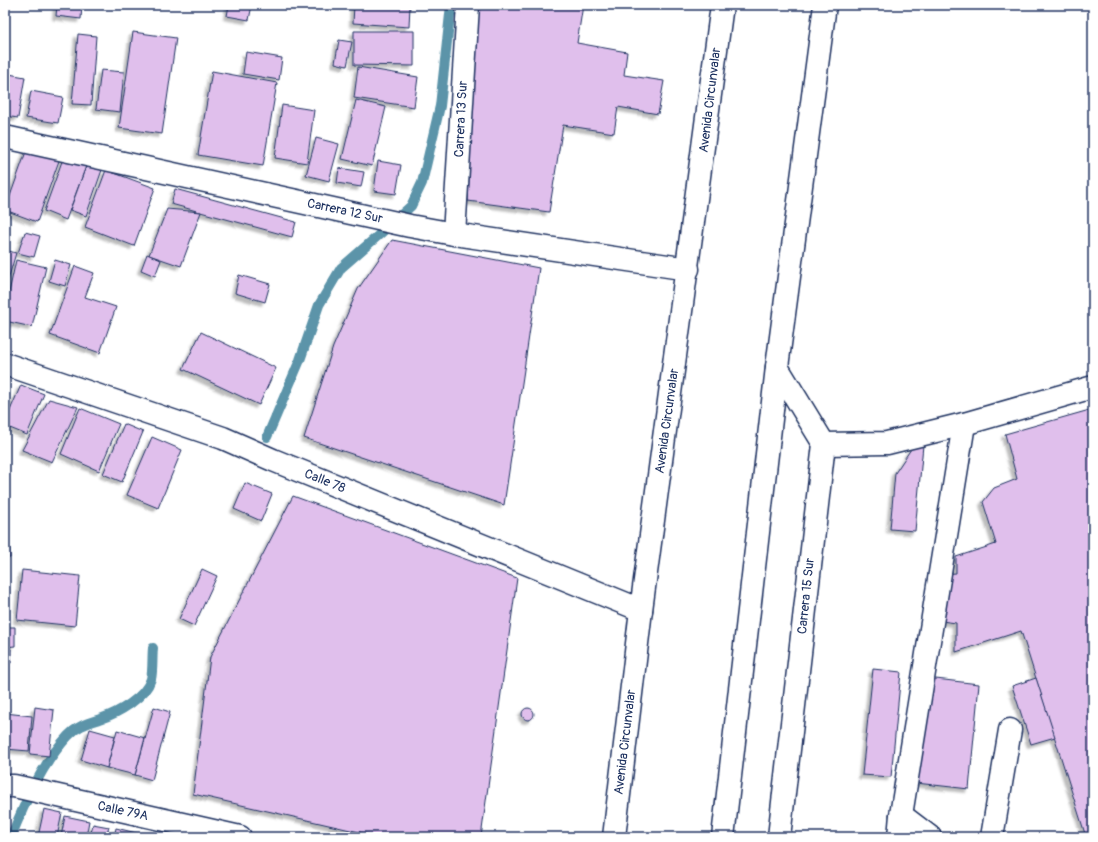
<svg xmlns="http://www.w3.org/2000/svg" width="1098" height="842" viewBox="0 0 1098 842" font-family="Pangolin,sans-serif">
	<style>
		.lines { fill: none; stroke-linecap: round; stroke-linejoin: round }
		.stream { stroke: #5b94a9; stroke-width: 10 }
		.building { fill: #e0bfec; stroke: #1b2f5e; filter: url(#shadow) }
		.minor-casing { stroke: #1b2f5e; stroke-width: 25 }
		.highway-casing { stroke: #1b2f5e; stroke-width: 25 }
		.minor { stroke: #fff; stroke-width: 22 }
		.highway { stroke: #fff; stroke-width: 22 }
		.labels { text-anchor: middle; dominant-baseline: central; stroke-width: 3; stroke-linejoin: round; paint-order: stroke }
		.street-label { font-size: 13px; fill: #1b2f5e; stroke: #fff }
	</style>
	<defs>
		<filter id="shadow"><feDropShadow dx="-3.5" dy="3.5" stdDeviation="1" flood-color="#0004"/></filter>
	</defs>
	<rect width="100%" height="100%" fill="#fff"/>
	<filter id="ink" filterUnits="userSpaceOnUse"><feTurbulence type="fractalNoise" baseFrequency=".025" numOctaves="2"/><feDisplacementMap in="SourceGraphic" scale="8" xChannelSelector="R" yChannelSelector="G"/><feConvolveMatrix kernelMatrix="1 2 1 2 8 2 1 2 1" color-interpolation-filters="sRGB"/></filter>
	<g filter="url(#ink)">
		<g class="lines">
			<g class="stream">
				<polyline points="267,437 300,360 319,305 341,268 380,234 411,206 422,183 440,106 451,5"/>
				<path d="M11 837C25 802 42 764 68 736 77 726 88 723 100 719 118 713 145 698 151 679 153 671 152 657 153 648"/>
			</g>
		</g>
		<g class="building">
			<polygon points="57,5 82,5 81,19 56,16"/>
			<polygon points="229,5 252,5 249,20 227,16"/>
			<polygon points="354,5 410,5 409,27 353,23"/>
			<polygon points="477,5 583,5 577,43 627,52 624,75 664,81 658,114 618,107 614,133 563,125 549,212 468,201"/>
			<polygon points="354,31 414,31 414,66 354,65"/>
			<polygon points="133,32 176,38 162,134 119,128"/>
			<polygon points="78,34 96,36 91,105 72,104"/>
			<polygon points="339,40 352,42 347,66 335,63"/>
			<polygon points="246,52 282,58 279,80 243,74"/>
			<polygon points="358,67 418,77 414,107 354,98"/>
			<polygon points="101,70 124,72 120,112 96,109"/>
			<polygon points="212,71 277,83 263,166 198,155"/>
			<polygon points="9,74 25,77 18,118 5,116 5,101"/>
			<polygon points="31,91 63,97 58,123 26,118"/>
			<polygon points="356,100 386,107 372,166 342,159"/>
			<polygon points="282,105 314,110 307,163 275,158"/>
			<polygon points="316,138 339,144 329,181 306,175"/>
			<polygon points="28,146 60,158 37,222 5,210"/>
			<polygon points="65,153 88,161 66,220 44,211"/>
			<polygon points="88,161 103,167 86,216 70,210"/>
			<polygon points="378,161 401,165 396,194 374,191"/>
			<polygon points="339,168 364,172 361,187 337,183"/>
			<polygon points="106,170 155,188 134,246 85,227"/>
			<polygon points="175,189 296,222 292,237 171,204"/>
			<polygon points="167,209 201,212 181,266 149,255"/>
			<polygon points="25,232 40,236 34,257 18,253"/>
			<polygon points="392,240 539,268 504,505 304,438 333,347 358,289"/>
			<polygon points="5,250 16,253 5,290"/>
			<polygon points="147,254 161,260 155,276 141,270"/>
			<polygon points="16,260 46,267 32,327 5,321 5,311"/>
			<polygon points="55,260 71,265 65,286 49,281"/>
			<polygon points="75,266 94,273 85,297 116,307 100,353 50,335"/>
			<polygon points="239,275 270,284 265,302 235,293"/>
			<polygon points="201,332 276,368 259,405 183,369"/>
			<polygon points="21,385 44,394 27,435 5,426 5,422"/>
			<polygon points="49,399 78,407 52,462 22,450"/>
			<polygon points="80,408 119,424 99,471 61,454"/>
			<polygon points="1093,409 1093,837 1086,837 1021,631 956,652 956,623 934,620 942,574 956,573 956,557 996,544 983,502 994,488 1017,479 1005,434"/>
			<polygon points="124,424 143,432 122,482 103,474"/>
			<polygon points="152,437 182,450 158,508 127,495"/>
			<polygon points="915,443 923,445 915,531 890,529 895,473"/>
			<polygon points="245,483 272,494 261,521 234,509"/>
			<polygon points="293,496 517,578 481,837 381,837 193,794 210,657"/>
			<polygon points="5,536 9,536 10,558 5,558"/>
			<polygon points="202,569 217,576 194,626 179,619"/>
			<polygon points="22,570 80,576 75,626 17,620"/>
			<polygon points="5,627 15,627 15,646 5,647"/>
			<polygon points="11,649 11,663 5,663 5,650"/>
			<polygon points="873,669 901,672 891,777 862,775"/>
			<polygon points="927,678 979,684 969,789 916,783"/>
			<polygon points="1036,678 1055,737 1031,744 1012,686"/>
			<polygon points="35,707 54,710 49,756 30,754"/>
			<polygon points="154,707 170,712 152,780 135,775"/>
			<circle cx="528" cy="714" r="6"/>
			<polygon points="5,713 32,716 29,751 5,749"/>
			<polygon points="90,729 115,736 107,768 81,760"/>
			<polygon points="117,730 145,738 135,775 107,768"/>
			<polygon points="44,809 62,813 57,837 38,837"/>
			<polygon points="65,816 89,821 86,837 61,837"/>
			<polygon points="93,824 109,827 106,837 90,837"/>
			<polygon points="116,828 149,836 149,837 114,837"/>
		</g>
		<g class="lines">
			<g class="minor-casing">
				<g id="minor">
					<polyline points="5,137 410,226 454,234 688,269"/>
					<polyline points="454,234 468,5"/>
					<polyline points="5,364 223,438 273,460 641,610"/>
					<polyline points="777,367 824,444 779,837"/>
					<polyline points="824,444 887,443 964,424 1093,387"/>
					<polyline points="5,786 14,786 240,837"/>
					<polyline points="901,815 930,837"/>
					<polyline points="899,837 901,815 964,424"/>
					<polyline points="992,837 1010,730"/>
				</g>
			</g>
			<g class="highway-casing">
				<g id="highway">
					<polyline points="614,837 641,610 722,5"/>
					<polyline points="723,837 777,367 825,5"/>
				</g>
			</g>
			<use href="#minor" class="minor"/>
			<use href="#highway" class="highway"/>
		</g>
	</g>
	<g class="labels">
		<g class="street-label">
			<text transform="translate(710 100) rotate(-83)">Avenida Circunvalar</text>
			<text transform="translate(461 119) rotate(-87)">Carrera 13 Sur</text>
			<text transform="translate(345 211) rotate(12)">Carrera 12 Sur</text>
			<text transform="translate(667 421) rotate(-82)">Avenida Circunvalar</text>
			<text transform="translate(325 481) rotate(22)">Calle 78</text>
			<text transform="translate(806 596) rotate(-84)">Carrera 15 Sur</text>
			<text transform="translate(625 742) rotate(-83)">Avenida Circunvalar</text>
			<text transform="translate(123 811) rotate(12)">Calle 79A</text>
		</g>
	</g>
	<rect width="1098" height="842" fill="none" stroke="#fff" stroke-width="20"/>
	<rect x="10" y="10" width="1078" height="822" fill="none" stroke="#1b2f5e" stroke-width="1.5" filter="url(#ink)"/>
</svg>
